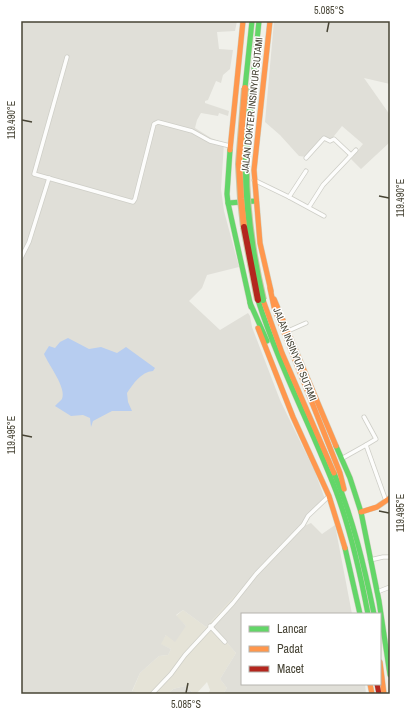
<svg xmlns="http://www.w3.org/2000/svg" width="411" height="715" viewBox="0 0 411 715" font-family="'Archivo Narrow',sans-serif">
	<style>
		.residential { fill: #e5e3d7 }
		.industrial { fill: #e0dfd8 }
		.water { fill: #b7cdf0 }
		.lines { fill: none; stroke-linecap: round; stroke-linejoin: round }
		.street-casing { stroke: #cecec7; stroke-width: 5 }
		.fast-casing { stroke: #d0cfc0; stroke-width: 6 }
		.slow-casing { stroke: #d0cfc0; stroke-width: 6 }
		.jam-casing { stroke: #d0cfc0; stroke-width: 6 }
		.street { stroke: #fdfdfc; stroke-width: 3.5 }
		.fast { stroke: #63d668; stroke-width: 5 }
		.slow { stroke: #ff974d; stroke-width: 5 }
		.jam { stroke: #b3261e; stroke-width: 5 }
		.fast-bridge-casing { stroke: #cac4a4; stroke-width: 8; stroke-linecap: butt }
		.slow-bridge-casing { stroke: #cac4a4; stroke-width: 8; stroke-linecap: butt }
		.jam-bridge-casing { stroke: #cac4a4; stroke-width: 8; stroke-linecap: butt }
		.fast-bridge { stroke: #63d668; stroke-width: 6 }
		.slow-bridge { stroke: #ff974d; stroke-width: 6 }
		.jam-bridge { stroke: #b3261e; stroke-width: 6 }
		.ticks { fill: none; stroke: #474435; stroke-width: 1.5 }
		.labels { text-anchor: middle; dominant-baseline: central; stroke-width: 3; stroke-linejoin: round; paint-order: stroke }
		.street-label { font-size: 10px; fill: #474435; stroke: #fff }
		.neatline { fill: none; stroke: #474435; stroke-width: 1.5 }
		.ticks-label { font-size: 10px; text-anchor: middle; fill: #474435 }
	</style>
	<rect width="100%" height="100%" fill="#f0f0ea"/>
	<polygon class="residential" points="248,580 248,583 213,627 236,653 220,679 227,688 223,694 208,694 210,690 207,682 196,694 194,694 185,686 173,689 168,694 142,694 132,692 140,673 159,656 168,655 171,649 160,644 166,635 186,626 176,616 183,610 206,627"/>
	<g class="industrial">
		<polygon points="21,21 237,21 235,31 217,32 219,49 233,50 230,69 223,75 221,83 216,81 208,100 205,101 205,103 229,111 228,116 219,113 218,116 201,113 197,120 195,128 211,138 224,143 221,189 224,211 239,267 207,275 202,288 189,301 220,330 248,313 250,316 252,327 280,400 315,472 325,499 308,516 304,526 311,523 322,534 335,525 352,614 242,614 242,684 365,684 366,694 223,694 227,688 220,679 236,653 213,627 248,583 248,581 206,627 183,610 176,615 186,626 175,642 166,635 161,644 171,649 168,655 159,656 140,673 132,691 142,694 21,694"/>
		<polygon points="274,21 390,21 390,84 364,78 390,115 390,142 361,169 351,159 363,144 342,126 330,141 324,136 306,157 299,156 280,135 265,122"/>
		<polygon points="185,686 194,694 168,694 173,689"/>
	</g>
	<path class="water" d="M68 338 89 349 101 347 117 353 126 347 155 368 153 371C141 372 133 384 127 393L128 402 132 411H112L93 421 91 427 90 418 83 415 71 416 55 406C57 404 60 401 62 399 67 388 48 364 44 354L49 346 55 348 60 342Z"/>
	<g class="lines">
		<g class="street-casing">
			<g id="street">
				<polyline points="67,57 34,174 133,202 135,199 154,124 158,122 162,123 192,131 210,141 230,146"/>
				<polyline points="306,158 324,138 330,141 334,139 351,155"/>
				<polyline points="254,180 289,197 324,216"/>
				<polyline points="289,197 306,171"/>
				<polyline points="309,207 323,185 356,150"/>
				<polyline points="21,258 29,242 49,178"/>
				<polyline points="288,331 306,323"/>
				<polyline points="364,417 376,439 366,445 386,501"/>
				<polyline points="341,459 366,445"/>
				<polyline points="370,560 383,557 390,557"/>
				<polyline points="377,592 390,587"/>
				<polyline points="210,626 225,642"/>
				<polyline points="152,694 171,674 185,655 233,603 256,574 303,525 308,516 329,496"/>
			</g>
		</g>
		<g class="fast-casing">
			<g id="fast">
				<polyline points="245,88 252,21"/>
				<polyline points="252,89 259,21"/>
				<polyline points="230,150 227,194 228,203 251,307"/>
				<polyline points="228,203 256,201"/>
				<path d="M258 300C279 366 311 426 336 491 351 531 360 572 368 614"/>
				<polyline points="250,303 267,341"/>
				<polyline points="336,446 350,478 361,512 379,601 390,675"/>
				<path d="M334 473C353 519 364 565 374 614"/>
				<polyline points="345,548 360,614"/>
			</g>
		</g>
		<g class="slow-casing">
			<g id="slow">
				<polyline points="270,21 254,170 260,243 271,291"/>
				<polyline points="230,150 243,21"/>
				<polyline points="270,288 274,307 340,473 344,489"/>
				<polyline points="274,299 336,446"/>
				<polyline points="263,300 282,353 334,473"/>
				<polyline points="258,328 293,417 329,496 345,548"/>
				<polyline points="361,512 377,507 390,498"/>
				<polyline points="380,662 384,694"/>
				<polyline points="370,684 372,694"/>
			</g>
		</g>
		<g class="jam-casing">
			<polyline id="jam" points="377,684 379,694"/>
		</g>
		<use href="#street" class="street"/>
		<use href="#fast" class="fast"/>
		<use href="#slow" class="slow"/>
		<use href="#jam" class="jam"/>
		<g class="fast-bridge-casing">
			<path id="fast-bridge" d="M252 89C250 111 247 134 246 157 245 205 252 253 263 300"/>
		</g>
		<g class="slow-bridge-casing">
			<polyline id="slow-bridge" points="244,227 241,199 239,164 245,88"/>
		</g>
		<g class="jam-bridge-casing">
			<polyline id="jam-bridge" points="244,227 258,300"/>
		</g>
		<use href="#fast-bridge" class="fast-bridge"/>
		<use href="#slow-bridge" class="slow-bridge"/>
		<use href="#jam-bridge" class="jam-bridge"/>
	</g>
	<path class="ticks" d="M327 32 329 22M22 120 32 122M379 196 389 198M22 435 32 437M379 511 389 513M186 693 188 683"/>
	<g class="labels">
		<g class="street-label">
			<text transform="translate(252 105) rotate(-84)">JALAN DOKTER INSINYUR SUTAMI</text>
			<text transform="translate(295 354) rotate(68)">JALAN INSINYUR SUTAMI</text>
		</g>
	</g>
	<rect width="411" height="715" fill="none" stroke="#ffffff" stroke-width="44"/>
	<rect x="241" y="613" width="140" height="72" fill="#ffffff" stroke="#b5b4ae"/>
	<rect x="249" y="626" width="20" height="6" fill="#63d668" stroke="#b5b4ae"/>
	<text x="277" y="633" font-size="12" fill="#474435">Lancar</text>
	<rect x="249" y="646" width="20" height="6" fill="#ff974d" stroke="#b5b4ae"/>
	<text x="277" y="653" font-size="12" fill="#474435">Padat</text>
	<rect x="249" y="666" width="20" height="6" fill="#b3261e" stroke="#b5b4ae"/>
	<text x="277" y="673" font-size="12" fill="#474435">Macet</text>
	<rect x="22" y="22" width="367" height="671" class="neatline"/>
	<g class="ticks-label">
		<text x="329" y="14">5.085°S</text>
		<text transform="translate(11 120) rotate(-90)" y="4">119.490°E</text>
		<text transform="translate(400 198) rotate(-90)" y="4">119.490°E</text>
		<text transform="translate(11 435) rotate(-90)" y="4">119.495°E</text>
		<text transform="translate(400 513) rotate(-90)" y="4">119.495°E</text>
		<text x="186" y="708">5.085°S</text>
	</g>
</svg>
